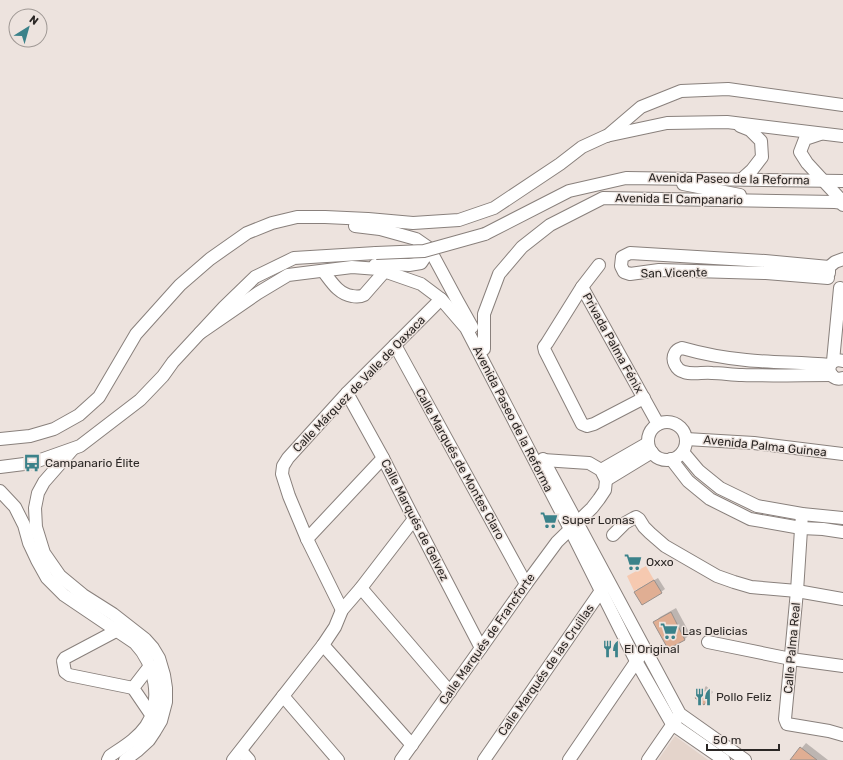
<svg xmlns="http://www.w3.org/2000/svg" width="843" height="760" viewBox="0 0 843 760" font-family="Rubik,sans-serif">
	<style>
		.built { fill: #e4d4cb }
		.green { fill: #f6c9b0 }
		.shadow { fill: #0003 }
		.building { fill: #e0ae93; stroke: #99908c }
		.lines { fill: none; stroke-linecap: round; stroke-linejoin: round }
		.minor-casing { stroke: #89807c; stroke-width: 14 }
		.minor { stroke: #fff; stroke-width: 12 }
		.minor-bridge-casing { stroke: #89807c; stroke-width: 14; stroke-linecap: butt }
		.minor-bridge { stroke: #fff; stroke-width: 12 }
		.labels { text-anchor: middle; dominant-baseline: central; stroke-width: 3; stroke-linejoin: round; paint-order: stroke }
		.street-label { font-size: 12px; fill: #2b2725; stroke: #ede3de }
		.poi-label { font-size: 12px; fill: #2b2725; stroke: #ede3de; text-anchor: start }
	</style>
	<rect width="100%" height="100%" fill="#ede3de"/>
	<polygon class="built" points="675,736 708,760 658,760"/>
	<polygon class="green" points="646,566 654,580 634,591 627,576"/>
	<g class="shadow">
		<polygon points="658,578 665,589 661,592 635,593 638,589"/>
		<polygon points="676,608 690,634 685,639 668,648 655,622 660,617"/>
		<polygon points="706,686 713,692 704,703 703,690"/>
		<polygon points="806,743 828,760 792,760"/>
	</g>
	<g class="building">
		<polygon points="654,580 662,593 642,605 634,592"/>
		<polygon points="671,612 685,640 668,649 653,622"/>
		<polygon points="702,689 711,695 704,705 695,698"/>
		<polygon points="800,747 817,760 790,760"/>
	</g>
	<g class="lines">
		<g class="minor-casing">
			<g id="minor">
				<polyline points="740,126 750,130 761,141 762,157 752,170 742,179"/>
				<polyline points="820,134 805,139 800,152 807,163 843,202 843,205"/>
				<polyline points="607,136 641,107 681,91 728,89 843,105"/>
				<polyline points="683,184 740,195"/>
				<polyline points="355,226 380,229 416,239 429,248 457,300 472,327"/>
				<polyline points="485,234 569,191 626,178 843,181"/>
				<polyline points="375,265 391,264 409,265 421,263 425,257 426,251 419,243"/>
				<polyline points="599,265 582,287 547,343 544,347 545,351 582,424 587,426 594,424 644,398"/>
				<path d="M323 271C331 281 338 294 352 296 357 297 360 297 364 295L385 271"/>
				<polyline points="829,273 829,267 835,262 843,259"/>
				<polyline points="828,278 766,273 659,270 630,274 624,272 621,266 622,257 630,253 765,261 829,267"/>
				<polyline points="582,287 658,424"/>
				<polyline points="200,333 258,293 288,275 352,267 378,269 421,284 441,299 466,328 570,529 636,661 672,724 724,760"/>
				<polyline points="395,345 526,584"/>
				<polyline points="484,349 484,314 499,274 522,247 550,225 603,198 835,202 843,203"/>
				<polyline points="833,361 840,288"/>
				<path d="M843 361C824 356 826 383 843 378"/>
				<path d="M830 365C802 362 774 363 746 360 725 358 703 354 682 348 679 349 677 349 675 353 671 360 676 370 684 372 693 375 703 372 712 373 722 373 732 375 742 375 772 376 802 375 832 375"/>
				<polyline points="347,393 383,458 414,519 481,648"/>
				<circle cx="667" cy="441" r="19"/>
				<polyline points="0,439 30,436 54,429 79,415 99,397 136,334 180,285 210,259 247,233 272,223 297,217 325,217 368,219 413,223 459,220 494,208 560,164 582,147 606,136 667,123 727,122 843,136"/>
				<polyline points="686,439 754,443 843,454"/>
				<polyline points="72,450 44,482 38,493 35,508 36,527 44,553 60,576 83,595 113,614 145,639 153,648 159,658 164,675 166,688 166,702 161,721 155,731 149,740 137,751 125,760"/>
				<polyline points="683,452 699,471 720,488 757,506 802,514 843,518"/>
				<polyline points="543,459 680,714 745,760"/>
				<polyline points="671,459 688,481 710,499 750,519 801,528 823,529 843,532"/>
				<polyline points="0,467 32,463 80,446 140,400 163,376 173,362 224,307 255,277 294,258 376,253"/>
				<polyline points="601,470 648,443"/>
				<polyline points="606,480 652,452"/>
				<path d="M0 491 15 507 24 525 29 543 37 560 47 578 64 595 135 643C155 664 163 701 146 726 137 739 123 747 110 756L108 760"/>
				<polyline points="802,514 797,591 785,719 787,724 829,731 843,735"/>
				<polyline points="613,535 625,523 634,518 636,517 639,519 644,527 650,533 665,546 717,576 734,582 751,587 797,591 843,599"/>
				<polyline points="307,539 383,458"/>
				<polyline points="361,588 450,692"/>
				<polyline points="342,610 307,539 289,496 282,474 283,466 288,458 347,393 441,299"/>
				<polyline points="116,631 65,658 63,661 65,672 69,675 133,688"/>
				<polyline points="708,642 791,659 843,666"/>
				<polyline points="323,645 412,745"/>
				<polyline points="150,666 133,688 152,716"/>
				<polyline points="283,696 338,760"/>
				<polyline points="241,751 249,760"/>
				<polyline points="233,760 323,645 335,627 342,610 361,588 414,519"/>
				<polyline points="401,760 481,648 526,584 557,542 592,508 599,499 605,490 606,480 601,470 589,463 543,460"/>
				<polyline points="484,760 605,585"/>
				<polyline points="569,760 640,656"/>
				<polyline points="648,760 677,718"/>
			</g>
		</g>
		<use href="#minor" class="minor"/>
		<g class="minor-bridge-casing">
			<polyline id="minor-bridge" points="376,253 424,251 485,234"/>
		</g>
		<use href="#minor-bridge" class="minor-bridge"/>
	</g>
	<defs>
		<g id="bus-bare" transform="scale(1.38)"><path d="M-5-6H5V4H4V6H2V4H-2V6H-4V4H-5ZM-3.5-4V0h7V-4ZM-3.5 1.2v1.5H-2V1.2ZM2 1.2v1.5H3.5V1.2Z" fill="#3b828a" stroke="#ede3de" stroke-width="2.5" paint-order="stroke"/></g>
		<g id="supermarket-bare" transform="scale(1.38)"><path d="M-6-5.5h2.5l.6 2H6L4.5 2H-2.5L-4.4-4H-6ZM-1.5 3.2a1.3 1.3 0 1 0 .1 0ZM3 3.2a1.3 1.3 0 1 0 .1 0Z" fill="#3b828a" stroke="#ede3de" stroke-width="2.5" paint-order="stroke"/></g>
		<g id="restaurant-bare" transform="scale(1.38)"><path d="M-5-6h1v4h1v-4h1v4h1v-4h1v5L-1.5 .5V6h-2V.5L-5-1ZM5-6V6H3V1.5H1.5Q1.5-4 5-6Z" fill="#3b828a" stroke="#ede3de" stroke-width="2.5" paint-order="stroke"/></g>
	</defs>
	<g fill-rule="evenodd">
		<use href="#bus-bare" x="32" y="463"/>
		<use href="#supermarket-bare" x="549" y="520"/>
		<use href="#supermarket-bare" x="633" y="562"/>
		<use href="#supermarket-bare" x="669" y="631"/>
		<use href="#restaurant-bare" x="611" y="649"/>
		<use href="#restaurant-bare" x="703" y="697"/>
	</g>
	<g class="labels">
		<g class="street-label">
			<text transform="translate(729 179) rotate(1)">Avenida Paseo de la Reforma</text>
			<text transform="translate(679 199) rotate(1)">Avenida El Campanario</text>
			<text transform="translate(674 273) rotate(-1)">San Vicente</text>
			<text transform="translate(613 343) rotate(61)">Privada Palma Fénix</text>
			<text transform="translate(359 384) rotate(-46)">Calle Márquez de Valle de Oaxaca</text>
			<text transform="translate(513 419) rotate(63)">Avenida Paseo de la Reforma</text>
			<text transform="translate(765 446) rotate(6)">Avenida Palma Guinea</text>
			<text transform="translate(460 464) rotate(61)">Calle Marqués de Montes Claro</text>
			<text transform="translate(415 520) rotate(63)">Calle Marqués de Gelvez</text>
			<text transform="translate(487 639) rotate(-55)">Calle Marqués de Francforte</text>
			<text transform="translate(792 648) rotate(-85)">Calle Palma Real</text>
			<text transform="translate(546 670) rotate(-55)">Calle Marqués de las Cruillas</text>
		</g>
		<g class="poi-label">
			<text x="45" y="463">Campanario Élite</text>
			<text x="562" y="520">Super Lomas</text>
			<text x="646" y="562">Oxxo</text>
			<text x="682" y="631">Las Delicias</text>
			<text x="624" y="649">El Original</text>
			<text x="716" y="697">Pollo Feliz</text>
		</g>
	</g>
	<g transform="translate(28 28) rotate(37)"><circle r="19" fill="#ede3de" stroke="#9f9894"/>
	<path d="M0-3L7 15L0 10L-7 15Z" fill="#3b828a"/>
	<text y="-6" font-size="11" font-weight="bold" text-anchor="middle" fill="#2b2725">N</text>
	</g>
	<path d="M707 744v6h72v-6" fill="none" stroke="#2b2725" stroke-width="2"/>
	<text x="713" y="744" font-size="12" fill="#2b2725" stroke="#ede3de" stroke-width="3" paint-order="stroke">50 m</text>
</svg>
